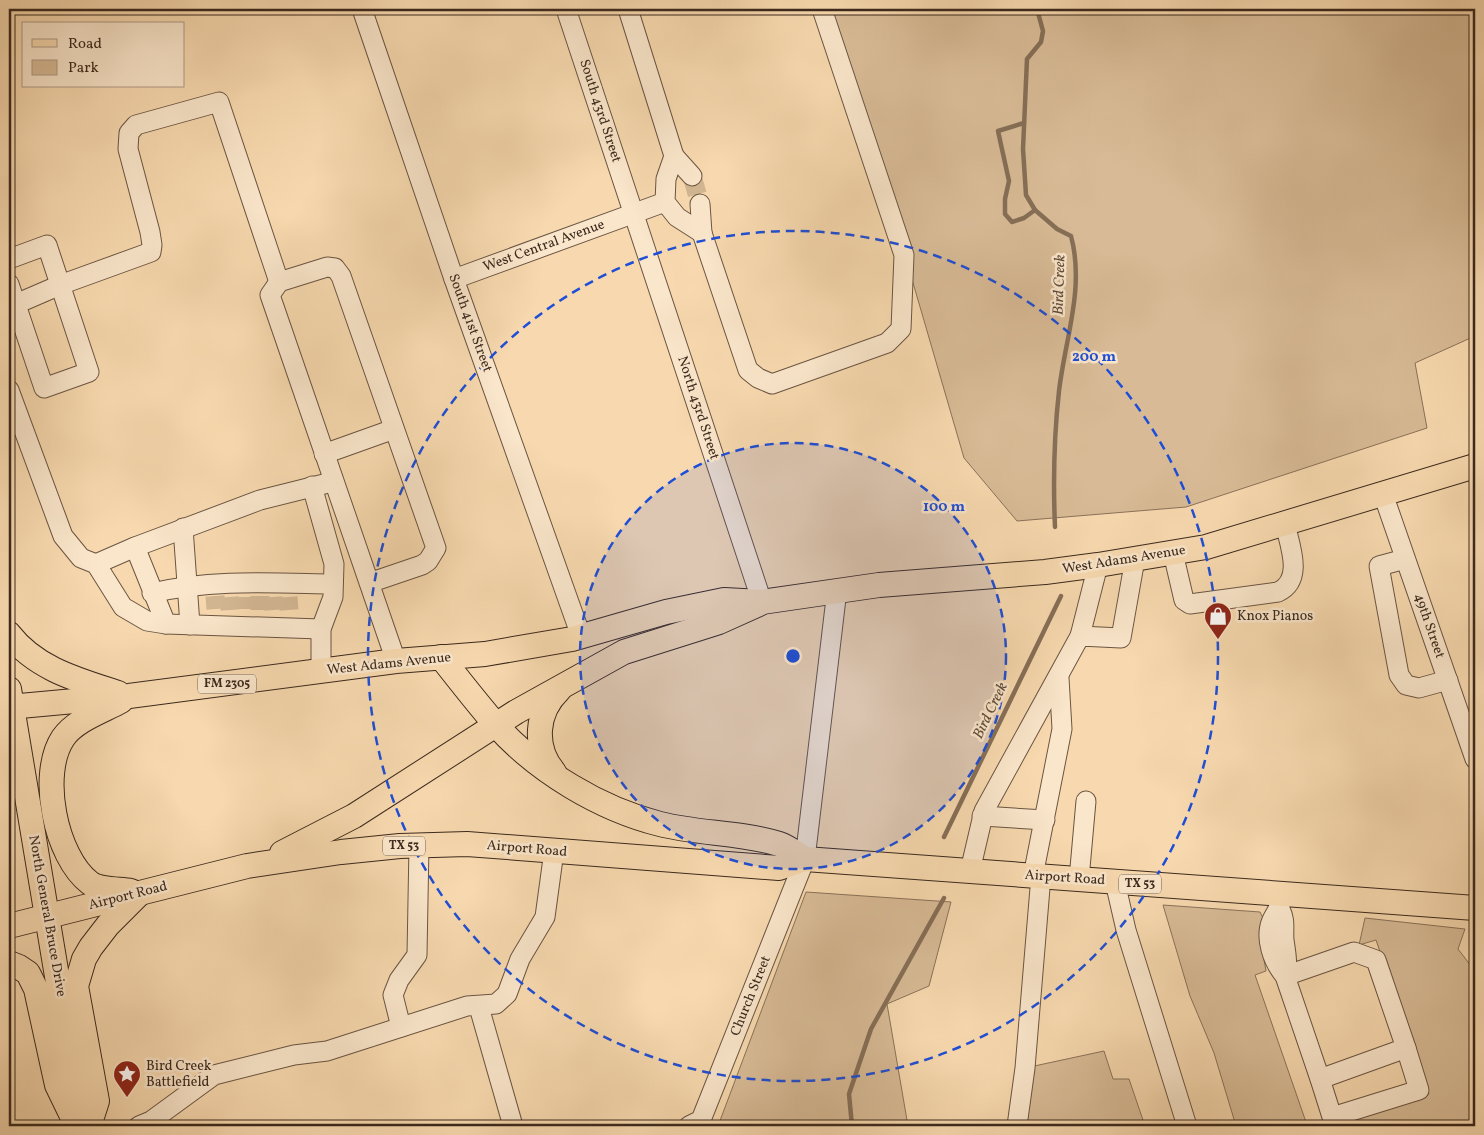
<svg xmlns="http://www.w3.org/2000/svg" width="1484" height="1135" viewBox="0 0 1484 1135" font-family="Vollkorn,serif">
	<style>
		.green { fill: #d8bb96; stroke: #8a725a }
		.lines { fill: none; stroke-linecap: round; stroke-linejoin: round }
		.stream { stroke: #866f57; stroke-width: 4.5 }
		.minor-tunnel { stroke: #d2b692; stroke-width: 19; stroke-dasharray: 19 9; stroke-linecap: butt }
		.minor-casing { stroke: #6a5542; stroke-width: 21 }
		.major-casing { stroke: #3b291d; stroke-width: 26 }
		.minor { stroke: #fae6cb; stroke-width: 19 }
		.major { stroke: #f8d9af; stroke-width: 24 }
		.ring { fill: none; stroke: #1d4ed8; stroke-width: 2.5; stroke-dasharray: 9 6 }
		.labels { text-anchor: middle; dominant-baseline: central; stroke-width: 5; stroke-linejoin: round; paint-order: stroke }
		.shield { fill: #fae6cb; stroke: #746251; stroke-width: 1 }
		.shield-label { font-size: 12px; font-weight: bold; fill: #3b291d }
		.street-label { font-size: 14px; fill: #3b291d; stroke: #fae6cb }
		.poi-label { font-size: 14px; fill: #3b291d; stroke: #fae6cb; text-anchor: start }
		.water-label { font-size: 15px; font-style: italic; fill: #604c3a; stroke: #fae6cb }
		.centre { fill: #1d4ed8; stroke: #fae6cb; stroke-width: 2.5 }
		.ring-label { font-size: 15px; text-anchor: middle; font-weight: bold; fill: #1d4ed8; stroke: #fae6cb; stroke-width: 5; stroke-linejoin: round; paint-order: stroke }
	</style>
	<rect width="100%" height="100%" fill="#f8d9af"/>
	<filter id="stains"><feTurbulence type="fractalNoise" baseFrequency=".004" numOctaves="4"/><feColorMatrix values="0 0 0 0 .2 0 0 0 0 .09 0 0 0 0 .02 0 0 0 .5 -.17"/></filter>
	<radialGradient id="worn" r=".72"><stop offset=".6" stop-color="#630" stop-opacity="0"/><stop offset="1" stop-color="#630" stop-opacity=".3"/></radialGradient>
	<g class="green">
		<polygon points="830,9 1475,9 1475,336 1415,363 1427,428 1186,507 1017,521 964,458 854,80"/>
		<polygon points="806,892 951,902 929,986 887,1004 908,1126 718,1126"/>
		<polygon points="1163,905 1260,912 1263,918 1261,943 1266,971 1255,975 1307,1125 1318,1122 1320,1126 1236,1126 1214,1053 1190,996"/>
		<polygon points="1365,918 1465,929 1458,949 1475,971 1475,1126 1336,1126 1429,1094 1376,940 1359,945"/>
		<polygon points="1104,1051 1113,1079 1129,1079 1145,1126 1017,1126 1025,1068"/>
	</g>
	<g class="lines">
		<g class="stream">
			<path d="M1037 9 1043 31 1041 42 1027 59 1023 149 1026 195 1035 210 1057 229 1071 236C1085 288 1065 339 1059 391 1054 436 1053 481 1055 527"/>
			<polyline points="1024,123 998,131 1009,181 1005,199 1005,214 1012,222 1024,218 1035,210"/>
			<polyline points="944,837 1061,596"/>
			<polyline points="852,1126 849,1094 871,1029 944,898"/>
		</g>
		<g class="minor-tunnel">
			<polyline points="692,176 700,204"/>
			<polyline points="215,596 216,609"/>
			<polyline points="260,596 260,610"/>
			<polyline points="229,597 230,610"/>
			<polyline points="245,597 245,609"/>
			<polyline points="273,597 274,610"/>
			<polyline points="288,597 289,610"/>
		</g>
		<g class="minor-casing">
			<g id="minor">
				<polyline points="362,9 454,279 581,636"/>
				<polyline points="566,9 762,602"/>
				<polyline points="628,9 674,156 666,179 665,202 677,217 702,233 748,370 758,378 772,384 887,343 901,329 904,255 822,9"/>
				<polyline points="674,156 692,176"/>
				<polyline points="700,204 702,233"/>
				<polyline points="9,259 47,245 89,372 44,388 9,284"/>
				<polyline points="454,279 665,202"/>
				<polyline points="9,307 60,285 151,252 152,245 150,232 128,149 129,133 136,125 219,102 279,282"/>
				<polyline points="9,390 63,536 81,558 96,564 123,607 147,621 166,624 321,629"/>
				<polyline points="324,454 394,429"/>
				<polyline points="312,486 334,564 333,597 321,629 321,671"/>
				<polyline points="1383,494 1475,759"/>
				<polyline points="183,528 190,625"/>
				<polyline points="135,547 260,500 332,482"/>
				<path d="M1173 553 1184 600 1190 604 1278 592C1304 580 1290 546 1285 524"/>
				<polyline points="1405,559 1379,566 1399,675 1406,685 1419,688 1448,680"/>
				<polyline points="96,564 135,547 166,624"/>
				<polyline points="369,583 422,565 428,561 436,548 341,276 335,268 327,267 279,282 270,295 396,661"/>
				<path d="M152 593C212 579 272 583 333 584"/>
				<polyline points="1080,636 1098,565"/>
				<polyline points="982,816 1045,820"/>
				<polyline points="970,871 984,811 1080,636 1121,638 1135,559"/>
				<polyline points="1033,876 1062,729 1059,678"/>
				<polyline points="1079,879 1086,801"/>
				<polyline points="1115,882 1126,930 1187,1126"/>
				<path d="M1283 894C1280 909 1278 908 1272 920 1264 938 1273 962 1285 976L1320 1079 1406 1048 1376 960 1354 952 1285 976"/>
				<path d="M1280 909C1286 922 1283 927 1284 940 1286 954 1288 962 1285 976"/>
				<polyline points="479,1007 513,1126"/>
				<polyline points="401,1027 393,995 399,980 417,955 419,845"/>
				<polyline points="1320,1079 1332,1117 1419,1090 1406,1048"/>
				<polyline points="139,1126 151,1121 214,1075 294,1055 327,1051 467,1006 496,1004 507,994 520,959 545,917 554,851"/>
				<polyline points="689,1126 701,1120 805,859 837,590"/>
				<polyline points="1017,1126 1025,1068 1041,876"/>
			</g>
		</g>
		<g class="major-casing">
			<g id="major">
				<path d="M9 634C36 669 78 680 118 693"/>
				<path d="M441 657C459 680 477 703 496 725 537 771 600 809 660 824 699 834 741 832 779 844 788 847 797 854 805 859"/>
				<polyline points="9,689 82,1126"/>
				<path d="M121 701C103 711 75 720 63 738 39 774 55 856 90 883 99 890 120 889 131 891"/>
				<polyline points="9,707 129,696 396,661 485,654 572,639 666,612 724,600 762,602 879,585 1045,572 1098,565 1206,547 1475,466"/>
				<path d="M554 772C533 747 536 712 559 690"/>
				<polyline points="282,853 354,816 516,712 624,652 719,622 759,604"/>
				<polyline points="9,926 247,866 341,852 400,846 467,844 779,868 805,859 1475,908"/>
				<polyline points="9,963 19,967 28,973 36,989 57,1085 74,1120"/>
				<polyline points="89,1126 97,1101 76,986 84,959 91,947 108,925 140,893"/>
			</g>
		</g>
		<use href="#minor" class="minor"/>
		<use href="#major" class="major"/>
	</g>
	<circle cx="793" cy="656" r="213" fill="#1d4ed8" fill-opacity=".12"/>
	<g class="ring">
		<circle cx="793" cy="656" r="213"/>
		<circle cx="793" cy="656" r="425"/>
	</g>
	<defs>
		<g id="shop-pin" transform="scale(1.4375)"><path d="M0 17L-7.5 6A9.5 9.5 0 1 1 7.5 6Z" fill="#8f2418" stroke="#fae6cb"/><path d="M-5-2.5h2.3a2.7 3.5 0 0 1 5.4 0H5L5.5 6h-11ZM-1.5-2.5h3a1.5 2.3 0 0 0-3 0Z" fill="#fff"/></g>
		<g id="sight-pin" transform="scale(1.4375)"><path d="M0 17L-7.5 6A9.5 9.5 0 1 1 7.5 6Z" fill="#8f2418" stroke="#fae6cb"/><path d="M0-6L1.8-2.2L6-1.7L2.9 1.2L3.7 5.4L0 3.3L-3.7 5.4L-2.9 1.2L-6-1.7L-1.8-2.2Z" fill="#fff"/></g>
	</defs>
	<g fill-rule="evenodd">
		<use href="#shop-pin" x="1218" y="616"/>
		<use href="#sight-pin" x="127" y="1074"/>
	</g>
	<g class="labels">
		<g class="shield">
			<rect x="198" y="674.5" width="58" height="19" rx="4"/>
			<rect x="383" y="836.5" width="42" height="19" rx="4"/>
			<rect x="1119" y="874.5" width="42" height="19" rx="4"/>
		</g>
		<g class="shield-label">
			<text x="227" y="684">FM 2305</text>
			<text x="404" y="846">TX 53</text>
			<text x="1140" y="884">TX 53</text>
		</g>
		<g class="street-label">
			<text transform="translate(600 111) rotate(72)">South 43rd Street</text>
			<text transform="translate(544 246) rotate(-20)">West Central Avenue</text>
			<text transform="translate(470 323) rotate(70)">South 41st Street</text>
			<text transform="translate(698 408) rotate(72)">North 43rd Street</text>
			<text transform="translate(1124 560) rotate(-9)">West Adams Avenue</text>
			<text transform="translate(1429 626) rotate(71)">49th Street</text>
			<text transform="translate(389 664) rotate(-6)">West Adams Avenue</text>
			<text transform="translate(527 849) rotate(5)">Airport Road</text>
			<text transform="translate(1065 878) rotate(4)">Airport Road</text>
			<text transform="translate(128 896) rotate(-14)">Airport Road</text>
			<text transform="translate(47 916) rotate(80)">North General Bruce Drive</text>
			<text transform="translate(751 996) rotate(-68)">Church Street</text>
		</g>
		<g class="poi-label">
			<text x="1237" y="616">Knox Pianos</text>
			<text x="146" y="1066">Bird Creek<tspan x="146" dy="16">Battlefield</tspan></text>
		</g>
		<g class="water-label">
			<text transform="translate(1060 285) rotate(-88)">Bird Creek</text>
			<text transform="translate(991 711) rotate(-64)">Bird Creek</text>
		</g>
	</g>
	<circle cx="793" cy="656" r="8" class="centre"/>
	<g class="ring-label">
		<text x="1094" y="361">200 m</text>
		<text x="944" y="511">100 m</text>
	</g>
	<rect width="1484" height="1135" fill="none" stroke="#f8d9af" stroke-width="30"/>
	<rect x="10" y="10" width="1464" height="1115" fill="none" stroke="#3b291d" stroke-width="2.5"/>
	<rect x="15" y="15" width="1454" height="1105" fill="none" stroke="#3b291d"/>
	<rect x="22" y="22" width="162" height="65" fill="#fae6cb" stroke="#ae9a85"/>
	<rect x="32" y="39" width="25" height="8" fill="#f8d9af" stroke="#ae9a85"/>
	<text x="68" y="48" font-size="15" fill="#3b291d">Road</text>
	<rect x="32" y="60" width="25" height="15" fill="#d8bb96" stroke="#ae9a85"/>
	<text x="68" y="72" font-size="15" fill="#3b291d">Park</text>
	<rect width="100%" height="100%" filter="url(#stains)"/>
	<rect width="100%" height="100%" fill="url(#worn)"/>
</svg>
